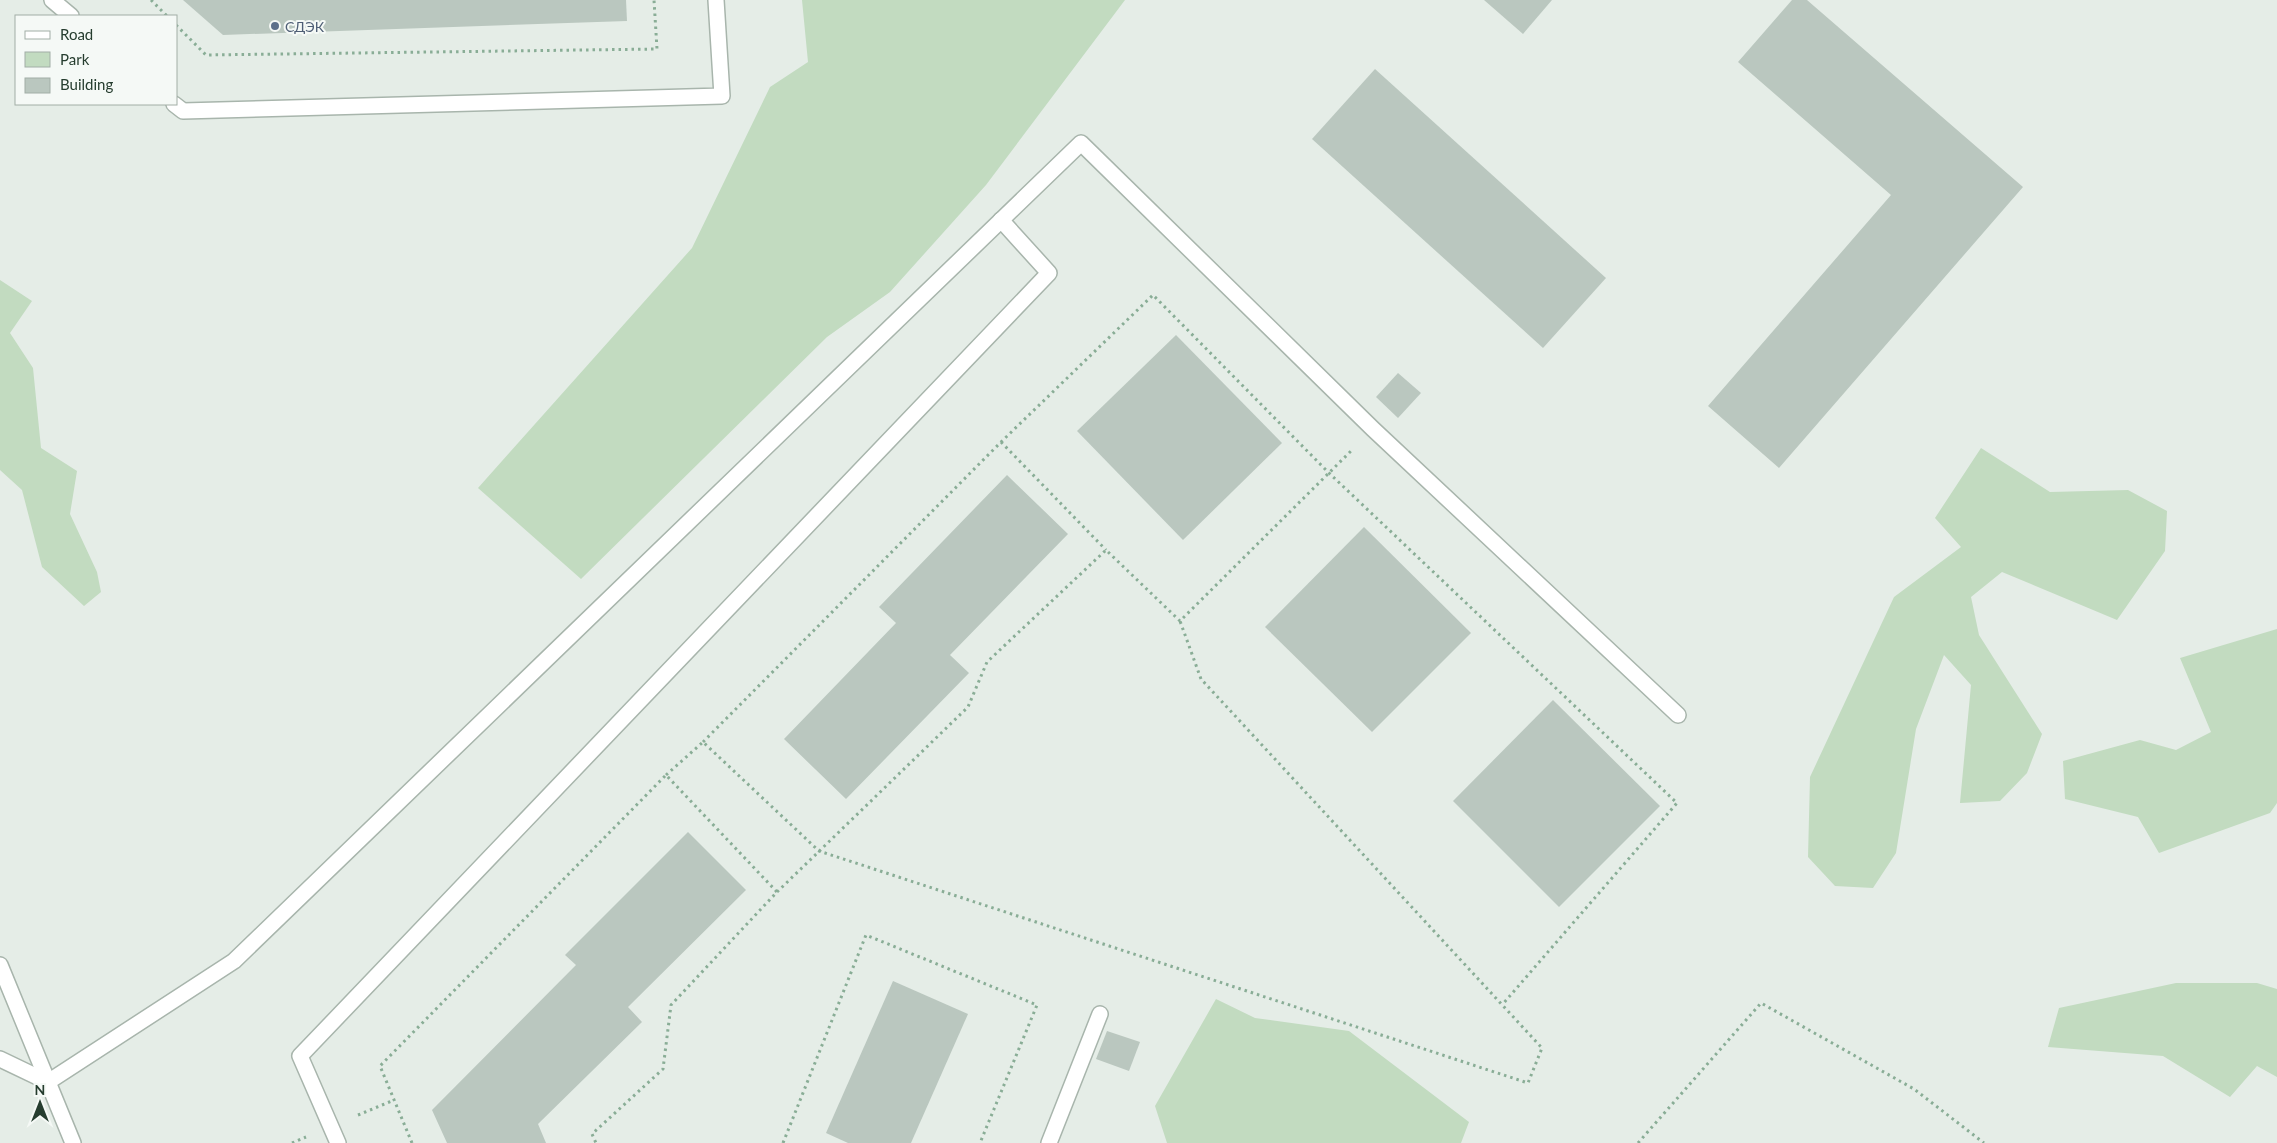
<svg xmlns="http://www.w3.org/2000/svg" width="2277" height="1143" viewBox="0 0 2277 1143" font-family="Lato,sans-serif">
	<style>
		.green { fill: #c2dbc0 }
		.building { fill: #bac7bf }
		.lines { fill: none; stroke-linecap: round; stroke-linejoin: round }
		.minor-casing { stroke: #a8b5ac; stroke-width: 18 }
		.path { stroke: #89ad96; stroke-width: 3; stroke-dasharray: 2.5 4; stroke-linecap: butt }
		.minor { stroke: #fff; stroke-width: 15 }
		.service-dot { fill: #5c6f8a; stroke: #f5f9f6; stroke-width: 2 }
		.labels { text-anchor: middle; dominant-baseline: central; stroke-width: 4; stroke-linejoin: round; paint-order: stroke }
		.service-label { font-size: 14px; fill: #4e5e75; stroke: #f5f9f6; text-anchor: start }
	</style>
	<rect width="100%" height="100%" fill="#e5ede7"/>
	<g class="green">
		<polygon points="802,0 1125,0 986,185 890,292 827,337 581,579 478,488 692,248 770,87 808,62"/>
		<polygon points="0,280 32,301 10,333 33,368 41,448 77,471 70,514 97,572 101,592 84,606 42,567 22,490 0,470"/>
		<polygon points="1981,448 2050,492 2128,490 2167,511 2165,551 2117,620 2002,572 1971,597 1979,635 2042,734 2027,773 2000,801 1960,803 1971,685 1944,655 1916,729 1896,853 1873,888 1835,886 1808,857 1810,777 1894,597 1961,547 1935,518"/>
		<polygon points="2277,629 2277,803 2270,813 2159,853 2138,817 2065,799 2063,761 2140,740 2176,750 2211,732 2180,658"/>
		<polygon points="2176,983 2257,983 2277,989 2277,1077 2257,1066 2230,1097 2163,1056 2048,1047 2059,1008"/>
		<polygon points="1216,999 1255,1018 1349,1031 1469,1122 1461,1143 1167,1143 1155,1106"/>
	</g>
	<g class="building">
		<polygon points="183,0 626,0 627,21 223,35"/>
		<polygon points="1484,0 1552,0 1523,34"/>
		<polygon points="1792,0 1807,0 2023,187 1779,468 1708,406 1891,195 1738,62"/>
		<polygon points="1375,69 1606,278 1543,348 1312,139"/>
		<polygon points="1176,335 1282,443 1183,540 1077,431"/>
		<polygon points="1398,373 1421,393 1398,418 1376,397"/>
		<polygon points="1007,475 1068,534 950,655 969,673 846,799 784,739 896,623 879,607"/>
		<polygon points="1364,527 1471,633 1372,732 1265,627"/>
		<polygon points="1553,700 1660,806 1559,907 1453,801"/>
		<polygon points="688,832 746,890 628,1007 642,1022 538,1124 546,1143 447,1143 432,1110 576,965 565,955"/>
		<polygon points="893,981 968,1014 911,1143 848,1143 826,1133"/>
		<polygon points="1107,1031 1140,1042 1129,1071 1096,1059"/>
	</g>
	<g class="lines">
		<g class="minor-casing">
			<g id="minor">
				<polyline points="52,0 71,16"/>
				<polyline points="174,104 183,111 722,96 716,0"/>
				<polyline points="0,965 73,1143"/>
				<polyline points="0,1059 48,1082"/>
				<polyline points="48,1082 234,961 1081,143 1373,429 1678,715"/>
				<polyline points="338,1143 300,1056 1049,273 1001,220"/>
				<polyline points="1049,1143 1100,1014"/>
			</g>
		</g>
		<g class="path">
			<polyline points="151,0 167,16"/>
			<polyline points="176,25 206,55 657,49 654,0"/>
			<polyline points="1001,442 1106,550"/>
			<polyline points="703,742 1001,442 1153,295 1329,473 1677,803 1502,1005"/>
			<polyline points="666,775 703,742 819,851 1528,1083 1542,1048 1201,679 1180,621"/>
			<polyline points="777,892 968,707 987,662 1106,550 1180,621 1353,449"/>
			<polyline points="358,1115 394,1100"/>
			<polyline points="292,1143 306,1137"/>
			<polyline points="412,1143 380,1066 666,775 777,892 671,1005 663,1069 592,1134 596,1143"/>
			<polyline points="783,1143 866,935 1037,1005 980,1143"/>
			<polyline points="1638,1143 1761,1003 1914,1089 1984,1143"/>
		</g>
		<use href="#minor" class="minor"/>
	</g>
	<circle class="service-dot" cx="275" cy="26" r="5"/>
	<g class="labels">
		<g class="service-label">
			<text x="285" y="26">СДЭК</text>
		</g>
	</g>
	<rect x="15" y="15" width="162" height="90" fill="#f5f9f6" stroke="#a2aea6"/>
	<rect x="25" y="31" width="25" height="8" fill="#ffffff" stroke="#a2aea6"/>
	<text x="60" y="40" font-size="15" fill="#263d2f">Road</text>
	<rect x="25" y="52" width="25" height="15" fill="#c2dbc0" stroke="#a2aea6"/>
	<text x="60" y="65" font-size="15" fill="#263d2f">Park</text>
	<rect x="25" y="78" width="25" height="15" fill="#bac7bf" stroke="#a2aea6"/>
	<text x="60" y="90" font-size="15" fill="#263d2f">Building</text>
	<g transform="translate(40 1103)" stroke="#f5f9f6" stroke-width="4" paint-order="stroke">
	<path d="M0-4L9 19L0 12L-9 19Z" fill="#263d2f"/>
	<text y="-8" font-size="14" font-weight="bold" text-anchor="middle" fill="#263d2f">N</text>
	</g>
</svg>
